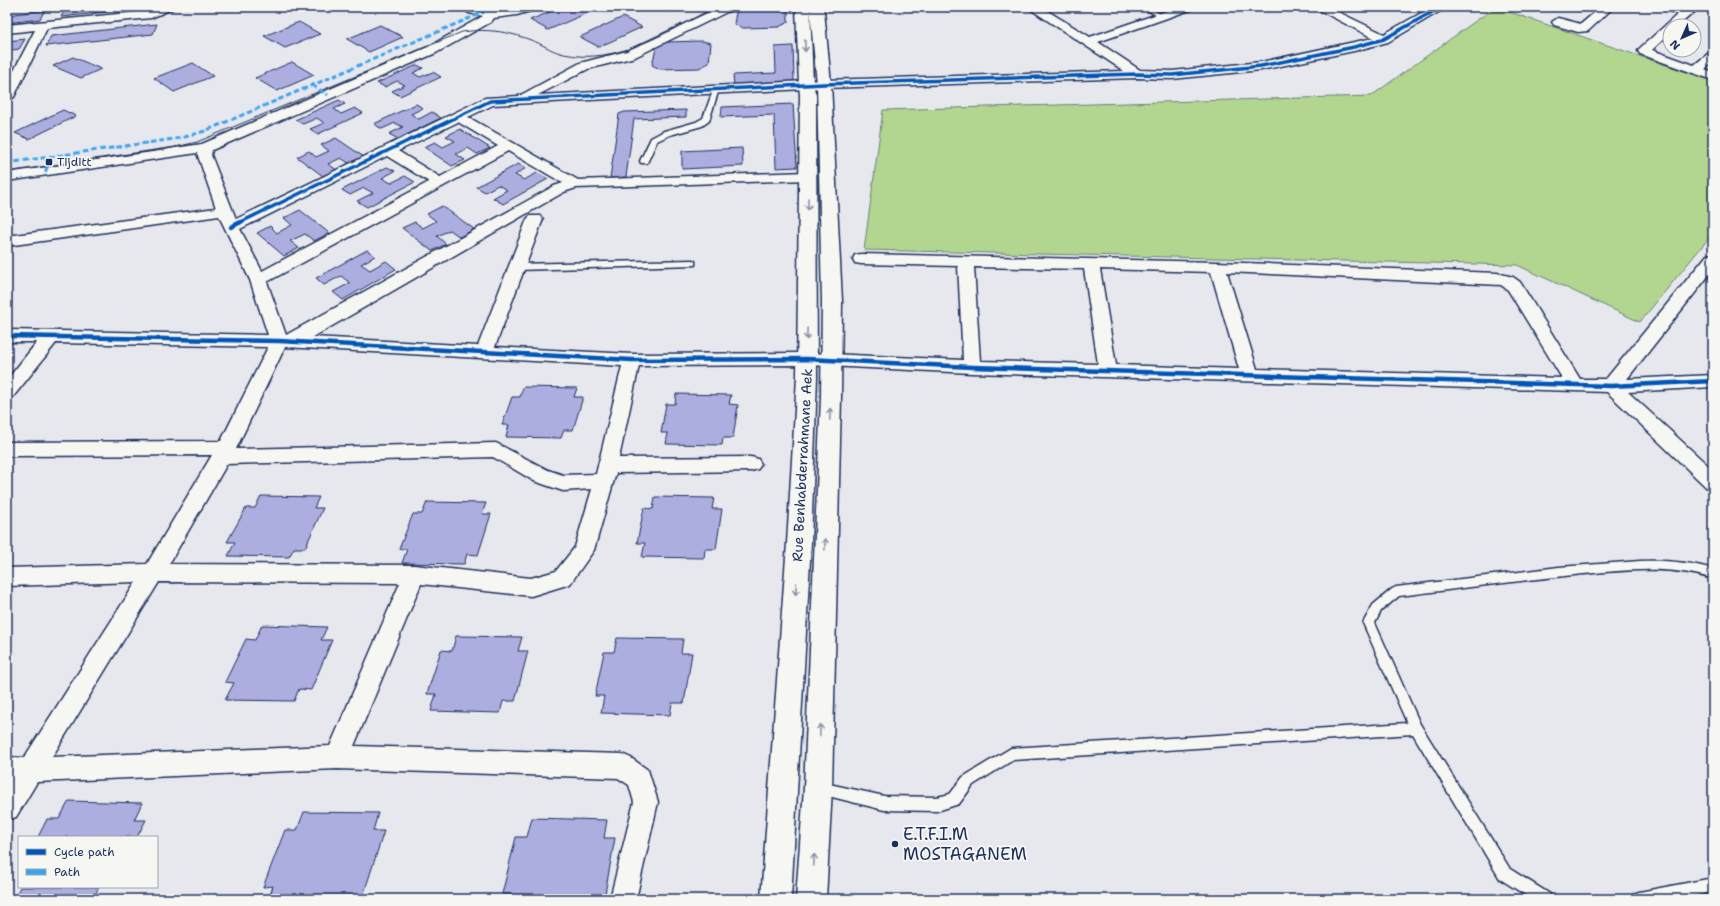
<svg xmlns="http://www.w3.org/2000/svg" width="1720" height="906" viewBox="0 0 1720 906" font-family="'Shantell Sans',sans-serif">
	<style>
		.green { fill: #b2d590; stroke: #668277 }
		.building { fill: #acaedf; stroke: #1b2f5e }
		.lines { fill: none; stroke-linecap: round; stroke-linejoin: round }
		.service-casing { stroke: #1b2f5e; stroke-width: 3 }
		.minor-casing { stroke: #1b2f5e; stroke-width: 3 }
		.secondary-casing { stroke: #1b2f5e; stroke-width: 3 }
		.service { fill: #f6f6f2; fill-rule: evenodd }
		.minor { fill: #f6f6f2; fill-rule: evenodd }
		.secondary { fill: #f6f6f2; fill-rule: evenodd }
		.tram { stroke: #1b2f5e; stroke-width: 1 }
		.quiet { stroke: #3da3ed; stroke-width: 3; stroke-dasharray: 5.5 3; stroke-linecap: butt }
		.cycleway-far1-casing { stroke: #f6f6f2; stroke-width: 5 }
		.cycleway-casing { stroke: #f6f6f2; stroke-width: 7 }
		.cycleway-far1 { stroke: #0057b8; stroke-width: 3.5 }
		.cycleway { stroke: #0057b8; stroke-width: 4.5 }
		.oneway { stroke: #8892a8 }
		.poi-dot { fill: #1b2f5e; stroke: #f6f6f2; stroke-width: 1.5 }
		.labels { text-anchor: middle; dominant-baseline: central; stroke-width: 3.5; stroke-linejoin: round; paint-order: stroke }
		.far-poi-label { font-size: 12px; fill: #1b2f5e; stroke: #f6f6f2; text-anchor: start }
		.street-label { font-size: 14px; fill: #1b2f5e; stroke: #f6f6f2 }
		.near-poi-label { font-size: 17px; fill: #1b2f5e; stroke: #f6f6f2; text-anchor: start }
	</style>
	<rect width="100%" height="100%" fill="#e7e8ee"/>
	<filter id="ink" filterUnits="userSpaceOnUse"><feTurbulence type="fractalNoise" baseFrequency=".025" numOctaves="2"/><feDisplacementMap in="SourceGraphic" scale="8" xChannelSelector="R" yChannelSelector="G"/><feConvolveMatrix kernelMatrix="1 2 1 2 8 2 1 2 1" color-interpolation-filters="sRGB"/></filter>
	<g filter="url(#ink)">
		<polygon class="green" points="1495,7 1713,81 1713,233 1640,322 1517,265 864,250 883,110 1371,96"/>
		<g class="building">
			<polygon points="76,7 153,7 61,17 66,8"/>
			<polygon points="562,7 584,7 592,11 548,30 530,20"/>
			<polygon points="659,7 682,7 670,12"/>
			<polygon points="737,7 788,7 788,22 779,27 743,28 734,24"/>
			<polygon points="45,10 40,19 7,23 7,15"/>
			<polygon points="623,17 642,27 599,47 580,37"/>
			<polygon points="299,22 320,34 285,48 264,36"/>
			<polygon points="157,24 153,34 46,46 51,36"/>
			<polygon points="380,25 403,37 369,52 347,39"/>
			<polygon points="25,39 19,49 7,51 7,41"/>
			<polygon points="702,41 711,43 709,63 699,68 660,69 652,65 657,45 667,42"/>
			<polygon points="793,46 794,81 734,85 733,75 776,73 775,47"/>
			<polygon points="73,57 101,69 81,78 53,66"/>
			<polygon points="292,62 314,75 277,91 255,78"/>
			<polygon points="193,63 213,76 174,92 154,78"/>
			<polygon points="417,65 423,68 413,73 420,77 433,72 441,77 400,96 392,91 405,85 397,81 385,87 377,83"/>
			<polygon points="339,100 345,104 334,109 341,114 355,108 363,113 318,134 310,129 324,123 317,118 303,124 295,120"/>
			<polygon points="416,104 423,108 411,114 419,119 432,112 441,118 398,139 389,134 403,127 395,123 382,129 374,124"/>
			<polygon points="793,104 797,167 776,168 774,115 721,117 722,107"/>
			<polygon points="63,110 76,116 29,139 15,133"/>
			<polygon points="686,110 686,117 634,119 626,177 610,178 619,114 624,112"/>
			<polygon points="460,129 490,148 477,154 468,148 456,154 465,160 452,166 424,147 435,142 443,147 455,141 446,136"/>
			<polygon points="336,138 364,157 350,164 341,158 328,164 337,170 323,176 297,157 309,151 316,157 329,151 321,145"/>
			<polygon points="742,148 743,166 682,169 682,151"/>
			<polygon points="518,164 526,168 515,175 524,180 537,173 548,179 503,204 493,198 507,190 498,185 485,192 476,187"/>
			<polygon points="387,167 395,171 382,178 391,183 405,176 415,182 367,207 357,201 373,193 364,188 350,195 342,190"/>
			<polygon points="442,206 474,229 460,237 450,230 437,236 446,244 432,251 402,228 415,222 423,228 436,221 427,214"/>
			<polygon points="300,210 329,233 314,241 305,234 290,241 299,248 284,256 257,233 270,226 277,233 292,225 284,218"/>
			<polygon points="367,250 375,256 361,264 370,270 386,261 396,269 343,300 333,292 350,283 341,276 324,285 316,278"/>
			<polygon points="523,387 577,388 574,397 583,397 573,430 564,430 561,438 506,437 509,425 502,425 512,397 520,397"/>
			<polygon points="676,394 731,395 729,404 738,405 733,438 723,438 722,445 666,444 668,433 661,433 666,404 675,404"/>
			<polygon points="261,496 319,497 314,508 323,508 305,548 294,548 289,557 228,556 235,542 227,542 246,508 255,508"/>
			<polygon points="655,497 714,498 712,509 722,509 716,549 705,549 704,558 642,557 645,543 637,543 644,508 653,509"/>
			<polygon points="427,502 486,503 482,514 491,514 478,555 467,554 464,564 402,563 407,549 399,549 413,514 422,514"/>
			<polygon points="262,625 327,627 321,640 332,640 311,690 299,689 294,701 225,700 234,683 225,682 246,639 255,640"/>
			<polygon points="456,636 522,637 518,651 528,651 515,701 503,701 500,713 431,711 436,694 427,694 441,650 452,651"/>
			<polygon points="617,638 683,639 681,653 692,653 684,703 672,703 670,715 601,713 604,696 595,696 604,652 614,652"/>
			<polygon points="69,801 142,803 134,820 146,820 137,837 38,837 47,819 59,819"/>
			<polygon points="304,812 378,813 373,831 384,831 363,896 349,896 347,899 269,899 273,886 263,887 285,830 297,830"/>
			<polygon points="532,818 607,820 604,838 615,838 604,899 511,899 512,894 502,894 516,837 527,837"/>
			<polygon points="20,887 99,887 93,899 15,897"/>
		</g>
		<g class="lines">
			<g class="service-casing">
				<g id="service">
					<polygon points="1142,7 1149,7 1164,16 1159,17"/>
					<polygon points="714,88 719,89 709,121 702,126 670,135 657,141 647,163 641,163 640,161 651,138 664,131 696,122 703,118"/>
					<polygon points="692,260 695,261 695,265 516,270 512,267 516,264"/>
					<path d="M1640 561C1665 560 1689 562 1713 569V579C1668 564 1620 571 1574 575 1515 581 1457 589 1399 596L1381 611 1375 623 1420 724 1510 869 1550 894 1552 899H1532L1500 879 1413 734 1013 760 973 785 959 804 937 811 884 810 820 794 815 793 814 788 815 783 820 782 884 796 937 797 950 794 963 777 1011 748 1407 723 1363 623 1373 605 1392 589 1396 587 1559 567Z"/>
					<polygon points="1713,878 1713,892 1676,899 1632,899 1634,894 1639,892"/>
				</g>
			</g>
			<g class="minor-casing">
				<g id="minor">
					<polygon points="158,7 174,7 172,9 151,18 47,28 14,97 7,101 7,84 35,30 7,33 7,25 149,11"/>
					<path d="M460 7C473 7 485 10 498 11 512 11 525 7 539 7L537 9 517 15 494 18 491 22 436 53 212 150 211 155 236 219 485 98 519 96 580 63 627 51 720 7H735L733 9 635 57 588 69 538 95 824 80 1124 71 1027 7H1041L1090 37 1178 7H1195L1193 9 1098 42 1140 70 1172 71 1261 62 1373 38 1313 7H1328L1384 34 1432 7H1447L1388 42 1354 51 1261 70 1172 79 1137 78 824 88 493 105 468 117 578 180 808 172 813 173 815 176 813 179 808 180 576 188 564 192 313 337 478 346 527 219 530 216H540L543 219 495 347 632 354 807 353 963 360 958 266 861 264 855 263 853 259 855 255 861 254 1217 262 1497 273 1513 277 1520 282 1580 379H1606L1707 255 1713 254V270L1627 379 1713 375V387L1628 392 1713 470V490L1706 487 1607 392 972 373 807 365 639 366 619 458 751 457 758 459 761 464 758 469 751 471 616 473 594 550 570 584 531 596 421 584 354 746 622 754 631 758 648 770 658 802 636 899H610L634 802 629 785 618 778 337 769 37 782 16 817 7 820V785L10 781H7V757L24 758 136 582 7 586V568L147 564 212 455 7 456V442L221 441 268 347 56 343 13 397 7 399V380L37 342H7V330L268 335 250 280 219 216 7 246V236L216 208 197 153 7 181V173L202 144 428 47 483 16 469 13ZM458 122 498 146 440 177 398 151ZM508 151 563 183 554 186 286 335 267 282ZM387 156 429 182 262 271 240 229ZM974 267 1084 269 1098 364 980 361ZM1100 269 1211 272 1239 369 1116 365ZM1227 272 1501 285 1508 290 1562 378 1257 369ZM285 347 622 366 596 474 563 475 548 470 496 443 236 449ZM493 457 534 481 563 491 592 489 575 547 556 571 531 578 414 565 169 564 227 464ZM159 582 400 583 330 746 52 757Z"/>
					<polygon points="1601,7 1614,7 1588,31 1578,32 1554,25 1552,22 1558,18 1581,24"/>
					<polygon points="1662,7 1685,9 1687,7 1700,7 1678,26 1670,26 1670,33 1652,50 1694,65 1709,53 1713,52 1713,62 1705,69 1713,72 1713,80 1640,54 1638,51 1640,48 1678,14 1664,9"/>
				</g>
			</g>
			<g class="secondary-casing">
				<g id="secondary">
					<polygon points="796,7 810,7 813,85 816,95 817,377 811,543 791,899 761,899 787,543 797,377 800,95 799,85"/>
					<polygon points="817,7 822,8 824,11 831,84 842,301 841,397 832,788 826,899 796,899 804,788 821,397 822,301 817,84 810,11 812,8"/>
				</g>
			</g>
			<use href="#service" class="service"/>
			<use href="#minor" class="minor"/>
			<use href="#secondary" class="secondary"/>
			<path class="tram" d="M7 172 163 150 197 142 462 32C489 28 511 32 536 42 545 46 554 52 564 54 617 66 670 30 715 7"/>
			<g class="quiet">
				<polyline points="312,85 328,95"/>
				<polyline points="7,163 181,138 205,131 484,12"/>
				<polyline points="45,172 52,157"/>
			</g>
			<g class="cycleway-far1-casing">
				<polyline id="cycleway-far1" points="239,223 490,101 824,84 1137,74 1172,75 1261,66 1354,47 1384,39 1441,7"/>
			</g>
			<g class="cycleway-casing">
				<g id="cycleway">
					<polyline points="231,227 241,222"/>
					<polyline points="7,336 279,341 632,360 807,359 972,367 1611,386 1713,381"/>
				</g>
			</g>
			<use href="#cycleway-far1" class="cycleway-far1"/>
			<use href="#cycleway" class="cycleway"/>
		</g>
		<defs><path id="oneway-shaft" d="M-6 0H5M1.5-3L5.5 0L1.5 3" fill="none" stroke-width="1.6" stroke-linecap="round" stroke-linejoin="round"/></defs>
		<g class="oneway">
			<use href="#oneway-shaft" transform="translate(805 46) rotate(89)"/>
			<use href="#oneway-shaft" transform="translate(808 204) rotate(90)"/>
			<use href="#oneway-shaft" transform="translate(807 334) rotate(91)"/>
			<use href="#oneway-shaft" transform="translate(830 414) rotate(-88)"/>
			<use href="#oneway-shaft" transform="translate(825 544) rotate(-88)"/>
			<use href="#oneway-shaft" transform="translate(796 589) rotate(94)"/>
			<use href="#oneway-shaft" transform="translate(820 730) rotate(-88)"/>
			<use href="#oneway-shaft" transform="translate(814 860) rotate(-87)"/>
		</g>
	</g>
	<g class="poi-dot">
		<rect x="45" y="158" width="8" height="8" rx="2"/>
		<circle cx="895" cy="844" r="4"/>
	</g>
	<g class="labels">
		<g class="far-poi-label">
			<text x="57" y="162">Tijditt</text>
		</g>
		<g class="street-label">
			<text transform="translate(802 465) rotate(-87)">Rue Benhabderrahmane Aek</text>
		</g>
		<g class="near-poi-label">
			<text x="903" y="834">E.T.F.I.M<tspan x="903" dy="20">MOSTAGANEM</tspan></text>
		</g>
	</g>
	<rect width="1720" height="906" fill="none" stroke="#f6f6f2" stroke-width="24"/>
	<rect x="12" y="12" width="1696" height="882" fill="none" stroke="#1b2f5e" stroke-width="1.5" filter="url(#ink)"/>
	<rect x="18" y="836" width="140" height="52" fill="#f6f6f2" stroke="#9ea6b7"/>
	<rect x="26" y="849" width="20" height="6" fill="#0057b8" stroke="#9ea6b7"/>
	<text x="54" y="856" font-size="12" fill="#1b2f5e">Cycle path</text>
	<rect x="26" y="869" width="20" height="6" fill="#3da3ed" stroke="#9ea6b7"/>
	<text x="54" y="876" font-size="12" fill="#1b2f5e">Path</text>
	<g transform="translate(1682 38) rotate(225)"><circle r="19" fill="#f6f6f2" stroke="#9ea6b7"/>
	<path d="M0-3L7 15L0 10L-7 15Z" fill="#1b2f5e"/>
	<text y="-6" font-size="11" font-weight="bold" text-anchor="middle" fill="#1b2f5e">N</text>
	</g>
</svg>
